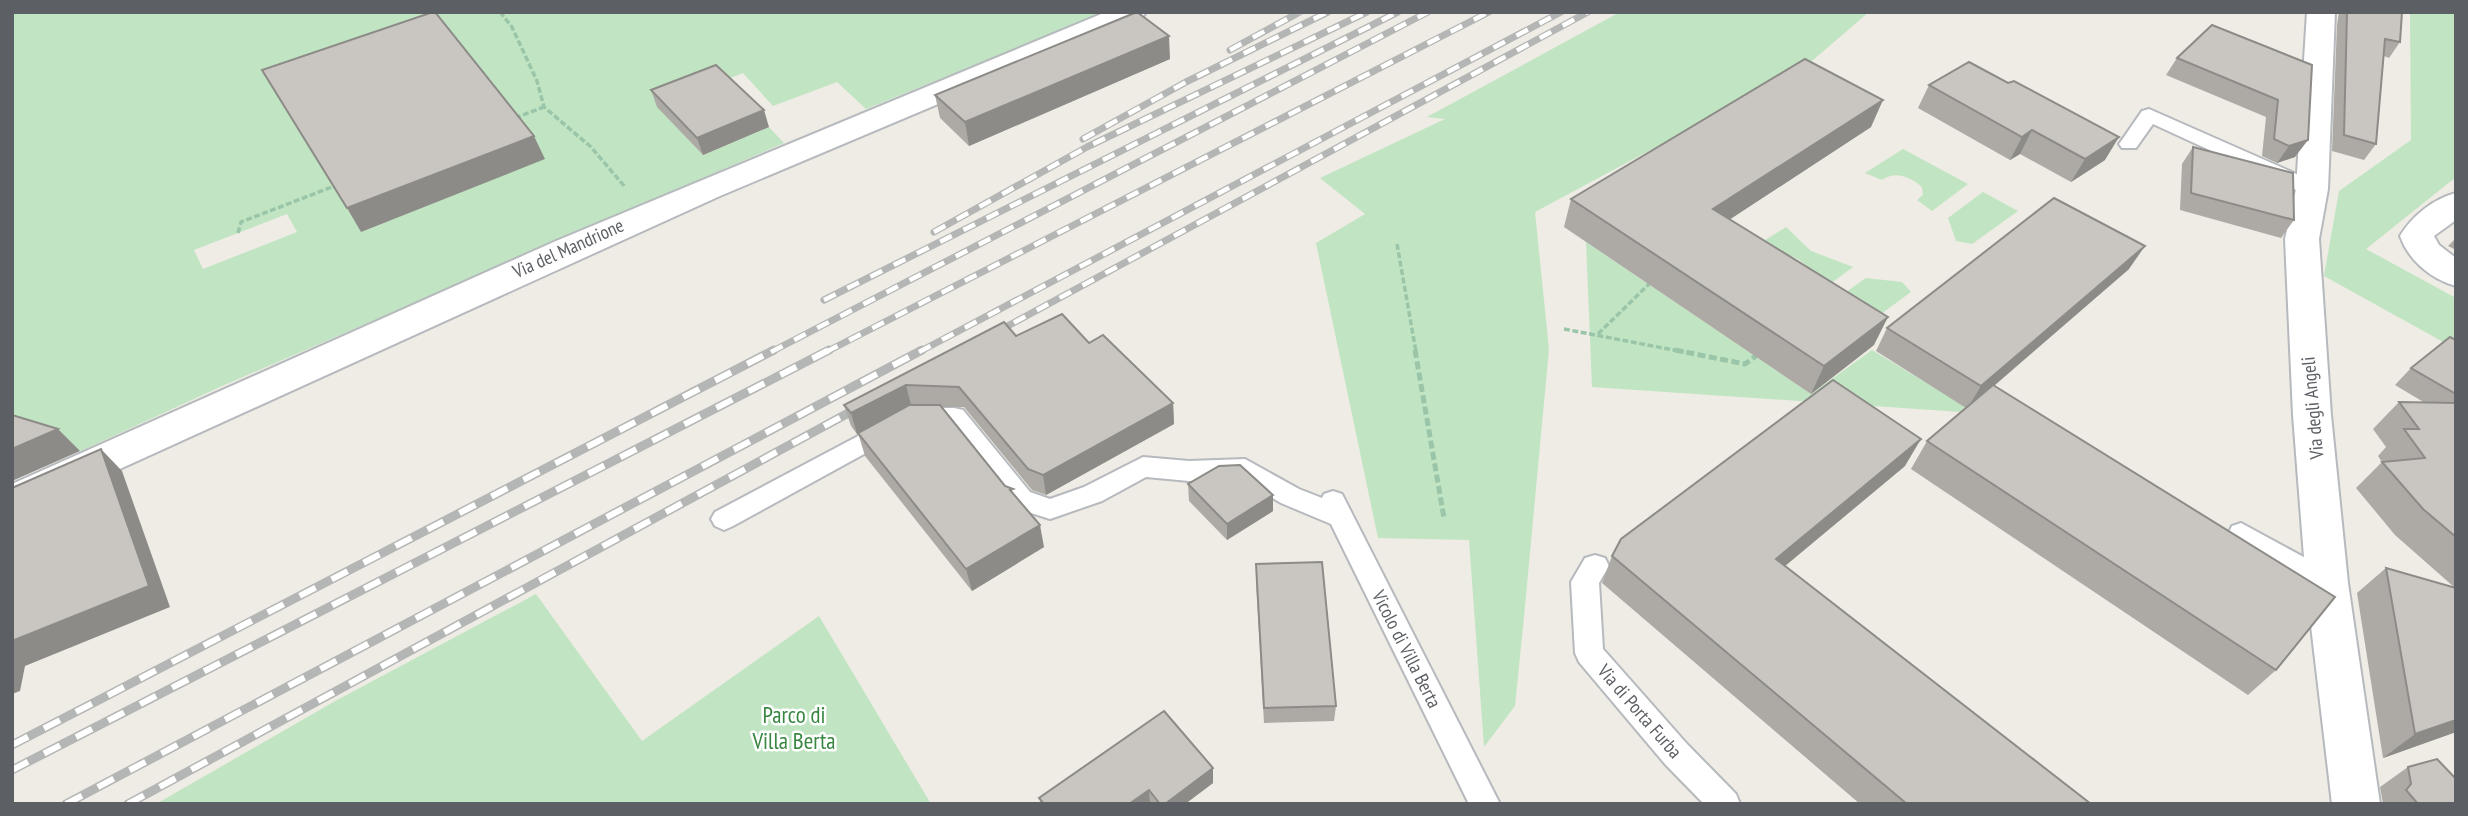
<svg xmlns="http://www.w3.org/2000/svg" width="2468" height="816" viewBox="0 0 2468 816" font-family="'PT Sans Narrow',sans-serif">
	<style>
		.green { fill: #c1e5c3; fill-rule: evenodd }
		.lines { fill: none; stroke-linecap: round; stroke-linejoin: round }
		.service-casing { stroke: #b6b9bd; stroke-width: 4 }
		.minor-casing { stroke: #b6b9bd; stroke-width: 4 }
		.tertiary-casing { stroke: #b6b9bd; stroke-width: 4 }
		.path-far1 { stroke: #9ac5a9; stroke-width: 3.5; stroke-dasharray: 6 2.5; stroke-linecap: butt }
		.path { stroke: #9ac5a9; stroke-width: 5; stroke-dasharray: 8 3.5; stroke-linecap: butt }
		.service { fill: #fff; fill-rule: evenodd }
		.minor { fill: #fff; fill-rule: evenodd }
		.tertiary { fill: #fff; fill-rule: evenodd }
		.rail-far1-casing { stroke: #b4b5b5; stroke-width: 7 }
		.rail-casing { stroke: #b4b5b5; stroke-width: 9 }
		.rail-far1 { stroke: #fff; stroke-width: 4.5; stroke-dasharray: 13; stroke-linecap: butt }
		.rail { stroke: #fff; stroke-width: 6; stroke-dasharray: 18; stroke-linecap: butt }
		.wall { fill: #adaaa6 }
		.shaded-wall { fill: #8d8b87 }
		.building { fill: #c9c6c1; stroke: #8d8b87; stroke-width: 2 }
		.labels { text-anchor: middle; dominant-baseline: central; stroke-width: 5; stroke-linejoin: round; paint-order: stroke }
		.street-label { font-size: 19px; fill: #5c5f64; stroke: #fff }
		.near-park-label { font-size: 23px; fill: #388641; stroke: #fff }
	</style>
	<rect width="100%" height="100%" fill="#eeece4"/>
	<g class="green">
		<path d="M12 12H1106L866 109 837 82 773 106 743 73 658 107 703 155 769 127 784 143 222 386 81 451 24 434 12 439ZM473 72 301 134 277 93ZM287 214 297 232 203 269 194 250Z"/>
		<polygon points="1620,12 1869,12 1805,67 1535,212 1549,349 1524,617 1515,706 1484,747 1469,540 1378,538 1316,243 1365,214 1320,178 1445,119 1427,117"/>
		<polygon points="2410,12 2456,12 2456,177 2366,249 2456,298 2456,349 2324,276 2339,191 2411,140"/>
		<path d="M1903 149 1968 184 1932 211 1917 200 1923 195 1922 187C1911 177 1895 170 1882 180L1865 173Z"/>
		<polygon points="1983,192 2018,211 1972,244 1956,241 1948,218"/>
		<path d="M1786 227 1811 251 1853 267 1811 298V271C1793 248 1769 252 1743 254Z"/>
		<polygon points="1586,242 1811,394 1872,350 1976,413 1592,387"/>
		<polygon points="1866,278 1902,282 1911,292 1859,330 1823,308"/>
		<polygon points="536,594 642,741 819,616 931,804 156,804 337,700"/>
	</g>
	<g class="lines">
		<g class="service-casing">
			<g id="service">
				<polygon points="2149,109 2319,184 2322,189 2319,194 2305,194 2153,124 2136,148 2122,148 2119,144 2122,140 2142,111"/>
				<polygon points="911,408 954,408 963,410 1030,492 1050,499 1084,487 1143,457 1189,461 1245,459 1299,489 1322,498 1324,494 1333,491 1342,494 1500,804 1469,804 1331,524 1281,503 1241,479 1189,481 1146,477 1102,501 1050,519 1012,507 947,426 915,426 733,526 724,530 715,526 711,519 715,512"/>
				<polygon points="2241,523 2337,575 2341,583 2337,591 2327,594 2317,591 2232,542 2228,534 2232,526"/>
				<polygon points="1595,555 1605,558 1609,566 1599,583 1603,649 1687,744 1736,794 1740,804 1704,804 1665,764 1579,662 1575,653 1571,582 1585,558"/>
			</g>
		</g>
		<g class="minor-casing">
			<path id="minor" d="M2456 193V220L2434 236 2439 245 2456 258V286C2431 279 2409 261 2400 236 2412 216 2433 199 2456 193Z"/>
		</g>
		<g class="tertiary-casing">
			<g id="tertiary">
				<polygon points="1106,12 1146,12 1142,18 720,196 12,518 12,484 556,241"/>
				<polygon points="2307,12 2335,12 2328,189 2319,239 2331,415 2348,583 2380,804 2332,804 2306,583 2293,415 2285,239 2296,189"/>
			</g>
		</g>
		<g class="path-far1">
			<polyline points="500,12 512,27 537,81 544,107 591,147 625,187"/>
			<polyline points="515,118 544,107"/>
			<polyline points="238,233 241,222 337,185"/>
			<polyline points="1397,244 1416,352"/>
			<polyline points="1564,329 1684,352"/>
			<polyline points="1598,334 1649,284"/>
		</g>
		<g class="path">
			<polyline points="1415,350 1444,518"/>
			<polyline points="1675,350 1745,364 1756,356"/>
		</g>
		<use href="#service" class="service"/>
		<use href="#minor" class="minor"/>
		<use href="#tertiary" class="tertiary"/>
		<g class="rail-far1-casing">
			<g id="rail-far1">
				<polyline points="1230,50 1300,12"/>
				<polyline points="1083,139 1186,82 1328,12"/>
				<polyline points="934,232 1087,147 1367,12"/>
				<polyline points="824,300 1398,12"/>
				<polyline points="991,335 1588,12"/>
				<polyline points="771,352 1428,12"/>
				<polyline points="826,352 1489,12"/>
				<polyline points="919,352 1561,12"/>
			</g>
		</g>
		<g class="rail-casing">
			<g id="rail">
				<polyline points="12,745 774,350"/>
				<polyline points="12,770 829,350"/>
				<polyline points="66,804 922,350"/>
				<polyline points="128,804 865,404"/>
			</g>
		</g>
		<use href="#rail-far1" class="rail-far1"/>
		<use href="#rail" class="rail"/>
	</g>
	<g class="wall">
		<polygon points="2339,12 2402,12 2400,42 2389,58 2384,56 2376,144 2364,160 2332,151 2337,25"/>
		<polygon points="2177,58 2312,65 2295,157 2277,163 2262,156 2266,117 2166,75"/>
		<polygon points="1170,59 969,146 940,118 935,95"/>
		<polygon points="1929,85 2105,160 2071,182 2020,154 2010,160 1918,108"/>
		<polygon points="651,90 769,127 703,155 657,107"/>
		<polygon points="1871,127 1730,219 1874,345 1811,394 1564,227 1571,199"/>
		<polygon points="2193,147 2294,220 2281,238 2180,210 2182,164"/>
		<polygon points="2456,238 2456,250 2448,246"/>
		<polygon points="2129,269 1994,386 2276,670 2248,695 1911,469 1927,441 1966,408 1876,351 1887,328"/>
		<polygon points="1016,336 1089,343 1173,403 1174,424 1046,495 1032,490 964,407 941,407 1005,486 1014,495 1044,547 972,591 865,456 858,433 864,430 857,434 851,426 844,405"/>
		<polygon points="2456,340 2456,732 2383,758 2357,593 2386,568 2454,587 2395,535 2356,488 2382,462 2378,456 2386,447 2373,429 2399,402 2425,403 2395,385 2411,368"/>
		<polygon points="1905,466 1785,566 2091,804 1860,804 1602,583 1612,556"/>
		<polygon points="1188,484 1273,511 1227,540 1189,501"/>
		<polygon points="1256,564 1336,706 1334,721 1264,723 1256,581"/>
		<polygon points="2408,767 2456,804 2383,804 2380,787"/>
		<polygon points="1213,783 1185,804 1041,804 1039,798"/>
	</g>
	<g class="shaded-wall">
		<polygon points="1169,36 1170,59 969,146 965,122"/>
		<polygon points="1883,100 1871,127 1703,237 1713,209"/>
		<polygon points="764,110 769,127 703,155 697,138"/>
		<polygon points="2032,130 2020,154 2010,160 2022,137"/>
		<polygon points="534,136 545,159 361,232 347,208"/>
		<polygon points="2119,137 2105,160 2071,182 2085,159"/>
		<polygon points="2308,140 2295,157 2277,163 2289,146"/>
		<polygon points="2145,246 2129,269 1967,409 1981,386"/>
		<polygon points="1888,317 1874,345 1811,394 1824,366"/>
		<polygon points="906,385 911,405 857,434 851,413"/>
		<polygon points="1173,403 1174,424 1046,495 1043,475"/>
		<polygon points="58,429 80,451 12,481 12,449"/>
		<polygon points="1921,439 1905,466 1762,585 1776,559"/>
		<polygon points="101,449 122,471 170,607 25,666 20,691 12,694 12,641"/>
		<polygon points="1273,495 1273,511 1227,540 1227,524"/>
		<polygon points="1040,525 1044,547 972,591 966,569"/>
		<polygon points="2456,720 2456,732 2383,758 2415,734"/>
		<polygon points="1213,768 1213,783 1185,804 1165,804"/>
		<polygon points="1149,790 1150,804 1129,804"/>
	</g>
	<g class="building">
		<polygon points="433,12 435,12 534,136 347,208 262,70"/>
		<polygon points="1137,12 1169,36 965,122 935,95"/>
		<polygon points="2347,12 2402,12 2400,42 2385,39 2376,144 2344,135"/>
		<polygon points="2212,25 2312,65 2308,140 2289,146 2274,139 2278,100 2177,58"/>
		<polygon points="1805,59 1883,100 1713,209 1888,317 1824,366 1571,199"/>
		<polygon points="1969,62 2008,83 2014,81 2119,137 2085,159 2032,130 2022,137 1929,85"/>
		<polygon points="716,65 764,110 697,138 651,90"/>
		<polygon points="2193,147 2293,173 2294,220 2191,193"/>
		<polygon points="2054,198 2145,246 1981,386 1887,328"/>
		<polygon points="1062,314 1089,343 1103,335 1173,403 1043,475 1028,469 959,387 906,385 851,413 844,405 1004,322 1016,336"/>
		<polygon points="2450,337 2456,340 2456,394 2411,368"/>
		<polygon points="1833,380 1921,439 1776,559 2091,804 1907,804 1612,556 1621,539"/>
		<polygon points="1993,385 2335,597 2276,670 1927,441"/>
		<polygon points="2399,402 2456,403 2456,537 2423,509 2382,462 2425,458 2404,429 2419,429"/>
		<polygon points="909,405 940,405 1005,486 1013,489 1010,490 1040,525 966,569 858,433"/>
		<polygon points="12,415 58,429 12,449"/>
		<polygon points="101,449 149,586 12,641 12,488"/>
		<polygon points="1240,465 1273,495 1227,524 1188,484 1219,466"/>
		<polygon points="1322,562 1336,706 1264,708 1256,564"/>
		<polygon points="2386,568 2456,588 2456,720 2415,734"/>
		<polygon points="1164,711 1213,768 1165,804 1160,804 1149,790 1129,804 1044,804 1039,798"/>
		<polygon points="2437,759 2456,779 2456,804 2418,804 2406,790 2411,784 2408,767"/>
	</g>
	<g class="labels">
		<g class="street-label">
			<text transform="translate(568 248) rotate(-24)">Via del Mandrione</text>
			<text transform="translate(2312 408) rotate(-95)">Via degli Angeli</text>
			<text transform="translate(1407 649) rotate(63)">Vicolo di Villa Berta</text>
			<text transform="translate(1640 711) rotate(49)">Via di Porta Furba</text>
		</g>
		<g class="near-park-label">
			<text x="794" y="714">Parco di<tspan x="794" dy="26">Villa Berta</tspan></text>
		</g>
	</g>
	<rect width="2468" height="816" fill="none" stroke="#5c5f64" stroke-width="28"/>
</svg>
